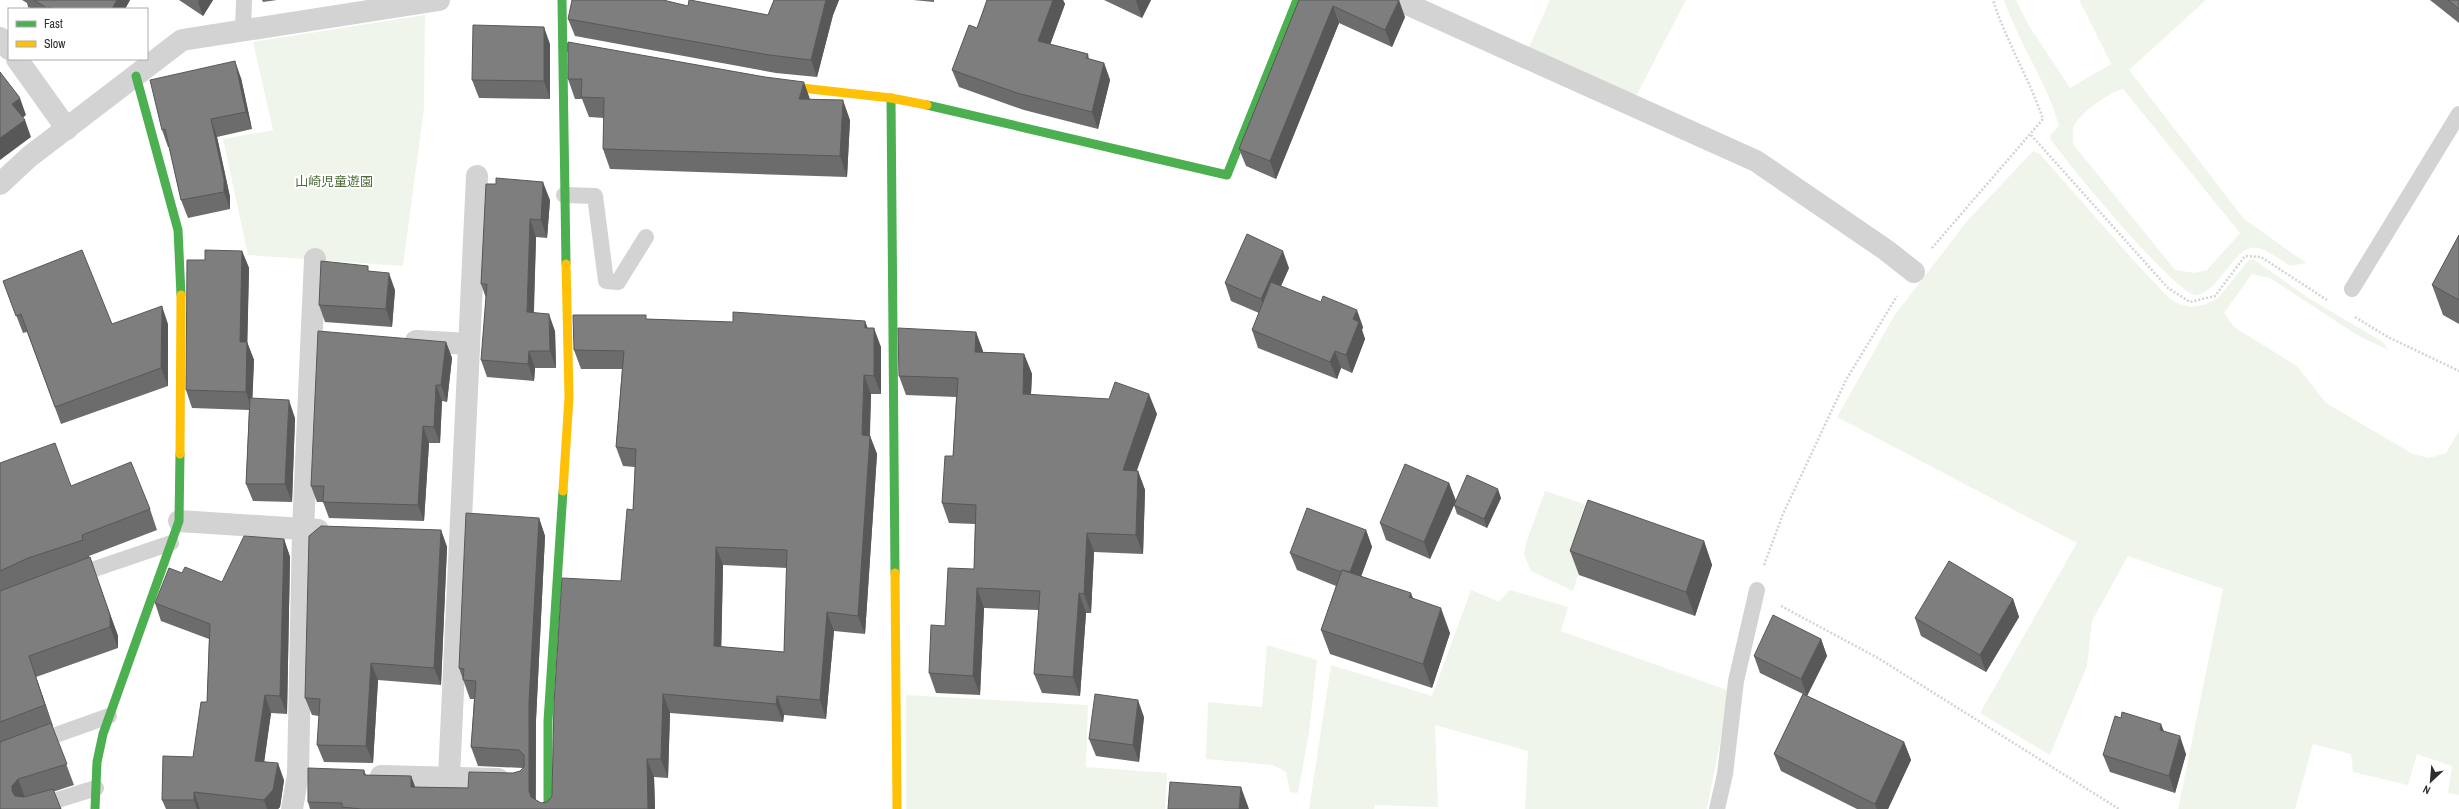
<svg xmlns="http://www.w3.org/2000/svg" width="2459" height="809" viewBox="0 0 2459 809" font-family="'Archivo Narrow','Noto Sans JP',sans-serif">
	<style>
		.green { fill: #f0f5eb; fill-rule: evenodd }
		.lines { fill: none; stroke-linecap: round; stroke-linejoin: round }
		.path { stroke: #d3d3d3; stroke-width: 2.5; stroke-dasharray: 2 2; stroke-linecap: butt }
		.lane { stroke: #d3d3d3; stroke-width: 16 }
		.street { stroke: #d3d3d3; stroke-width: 22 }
		.fast { stroke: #4caf50; stroke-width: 9 }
		.slow { stroke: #ffc107; stroke-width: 9 }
		.wall { fill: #6c6c6c; fill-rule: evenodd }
		.shaded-wall { fill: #585858 }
		.building { fill: #7e7e7e; stroke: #585858; fill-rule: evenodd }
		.labels { text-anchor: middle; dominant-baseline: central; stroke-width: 4; stroke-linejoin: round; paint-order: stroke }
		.park-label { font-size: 13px; fill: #4e6b39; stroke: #fff }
	</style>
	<rect width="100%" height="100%" fill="#fff"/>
	<g class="green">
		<polygon points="1550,0 1686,0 1634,100 1527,52"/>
		<path d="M2004 0H2016L2029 26 2070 88 2111 64 2079 0H2206L2129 70 2244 219 2306 263 2290 266C2246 235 2248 245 2216 282 2211 288 2204 294 2196 295 2178 297 2064 160 2050 138L2051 134 2059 126C2047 82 2019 44 2004 0ZM2123 89 2240 233 2207 270 2195 273 2175 270 2073 144C2073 139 2072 131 2074 126 2079 114 2111 91 2123 89Z"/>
		<polygon points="425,15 424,108 403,266 248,255 223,139 273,130 253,42"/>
		<polygon points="2033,151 2040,154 2133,260 2168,297 2177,303 2190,307 2204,305 2218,298 2249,260 2253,259 2310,299 2383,342 2388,350 2357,335 2270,278 2252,274 2224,313 2234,327 2297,366 2326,403 2413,454 2429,458 2446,453 2459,431 2459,795 2448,793 2452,766 2417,754 2408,785 2353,772 2351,754 2313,744 2295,809 2178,809 2223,589 2128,556 2092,621 2087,666 2050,755 1980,713 2077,543 1837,417 1894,316 1968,220"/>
		<polygon points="1545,491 1598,509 1573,591 1531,571 1524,555 1526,543"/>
		<polygon points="1471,590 1499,602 1510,590 1568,607 1561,631 1730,691 1707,809 1525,809 1528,751 1435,725 1438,807 1375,805 1374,809 1309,809 1331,665 1432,696"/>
		<polygon points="1267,645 1317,660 1309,733 1298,793 1290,792 1286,772 1273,765 1206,759 1208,702 1262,707"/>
		<polygon points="906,695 1088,705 1086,767 1167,773 1165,809 906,809"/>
	</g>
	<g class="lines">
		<g class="path">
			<polyline points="2031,135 2168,288 2190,302 2215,296 2245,256 2261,257 2327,300"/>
			<path d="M1932 248 2043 119C2029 78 2006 41 1993 0"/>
			<polyline points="2355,317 2388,337 2459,371"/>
			<polyline points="1764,565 1783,514 1846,380 1897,296"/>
			<polyline points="1781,606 1878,658 2119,809"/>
		</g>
		<g class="lane">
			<polyline points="243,30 244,0"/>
			<polyline points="564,195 595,196 606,281 618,282 646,237"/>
			<polyline points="2352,289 2459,114"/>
			<polyline points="74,576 171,543"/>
			<polyline points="0,755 109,716"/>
			<polyline points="29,809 96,788"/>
			<polyline points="1717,809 1725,774 1736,681 1757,590"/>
		</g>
		<g class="street">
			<polyline points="1398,0 1756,161 1886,250 1914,272"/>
			<polyline points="0,38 9,49"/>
			<polyline points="17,59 67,129"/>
			<polyline points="0,184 29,157 182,40 439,0"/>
			<polyline points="416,341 468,344"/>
			<polyline points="179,521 318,530"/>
			<polyline points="381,776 498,779"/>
			<polyline points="449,777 477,176"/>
			<polyline points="292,809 298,774 303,530 315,259"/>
		</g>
		<g class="fast">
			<polyline points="562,0 566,264"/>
			<polyline points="563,47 598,53"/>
			<polyline points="136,76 178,230 181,295"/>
			<polyline points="891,98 895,573"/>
			<polyline points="927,105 1227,175 1297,0"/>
			<polyline points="95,809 97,762 103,734 179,521 180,454"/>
			<polyline points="548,809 548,721 563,491"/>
		</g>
		<g class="slow">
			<polyline points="775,85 891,98 927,105"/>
			<polyline points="180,454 181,295"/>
			<polyline points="563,491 569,397 566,264"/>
			<polyline points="895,573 897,809"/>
		</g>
	</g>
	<g class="wall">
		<polygon points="22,0 130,0 125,9 31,9 28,7 27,3"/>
		<polygon points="179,0 213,0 203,16"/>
		<polygon points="262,0 277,0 263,2"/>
		<polygon points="774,0 839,0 833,15 817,77 776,73 575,36 568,19 688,6 768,15"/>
		<polygon points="913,0 934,0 934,2"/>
		<polygon points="987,0 1063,0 1065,4 1050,44 1088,54 1089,59 1104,63 1110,80 1098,129 1024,110 959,87 952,70 977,28"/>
		<polygon points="1104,0 1151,0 1142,18"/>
		<polygon points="1299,0 1405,17 1392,47 1339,23 1276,179 1246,166 1239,149"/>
		<polygon points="2430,0 2459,0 2459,23"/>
		<polygon points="568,42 810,99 850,120 847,177 610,169 603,149 604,118 589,117 582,99 575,99 568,79"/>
		<polygon points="550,44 550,99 479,98 472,80"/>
		<polygon points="241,78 252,129 217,137 230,197 230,209 188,218 181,200 169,147 168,147 162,130"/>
		<polygon points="486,184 550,200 547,238 536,237 534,312 555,331 556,368 535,368 534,381 487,377 481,360 486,298 481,284"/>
		<polygon points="2459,235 2459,324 2443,315 2432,285"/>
		<polygon points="242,251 249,268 247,342 254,360 252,399 295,418 292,502 253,501 246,484 249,410 192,408 186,390 205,260"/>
		<polygon points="1289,268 1281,286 1363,327 1362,330 1365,339 1352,373 1341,368 1337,379 1258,348 1252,330 1259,313 1231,301 1225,283"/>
		<polygon points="370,271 395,290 392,327 325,322 319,305"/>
		<polygon points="3,281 112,324 168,324 168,386 61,424 27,332 23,333"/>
		<path d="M647 319 868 328 881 347V394H871L870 436 877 454 865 634 834 631 826 719 784 715 783 722 670 713 668 778 654 777 655 809H310L308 802 364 770 366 775 411 776 415 787 468 788 520 771 523 768 478 766 471 747 474 699H470L459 668 539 518 545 536 536 720V800L541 803 547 802 552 796 621 581 633 510 635 467 623 466 616 447 622 369H581L574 350ZM723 565 787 568 784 652 721 647Z"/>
		<polygon points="976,332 983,352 1024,354 1032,374 1031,394 1157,414 1136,471 1138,471 1145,490 1143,554 1094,552 1091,613 1086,613 1080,696 1042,693 1034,674 1039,610 984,608 980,695 936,693 929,673 945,626 974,569 975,524 949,523 942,503 953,456 956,397 906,395 899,376"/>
		<polygon points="446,342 452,358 447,402 442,401 440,443 429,443 424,521 329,518 323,502 317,502 311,486"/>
		<polygon points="0,463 71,486 150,509 157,530 89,556 118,636 118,648 36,677 53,726 52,726 74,785 0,809"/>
		<polygon points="1449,483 1456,501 1501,498 1487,528 1457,514 1454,505 1430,559 1386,540 1380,523"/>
		<polygon points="441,530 447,547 441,685 378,680 373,763 324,762 317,745 319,716 312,715 305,698"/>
		<polygon points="1366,530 1372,547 1361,576 1413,598 1450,633 1432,688 1330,654 1321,630 1336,586 1297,570 1290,553"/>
		<polygon points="284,539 290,557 287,714 271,713 264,761 284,780 280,807 278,809 166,809 162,800 193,757 207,702 209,639 161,621 155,603 182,573 222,582"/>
		<polygon points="1704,541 1712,565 1695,616 1579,575 1570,551"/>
		<polygon points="2013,599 2019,617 1986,672 1921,636 1915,618"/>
		<polygon points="1821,639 1827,656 1807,696 1904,742 1911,760 1888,809 1857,809 1781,771 1774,754 1803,694 1760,673 1754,656"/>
		<polygon points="1144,717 1139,762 1096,756 1089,739"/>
		<polygon points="2164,731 2186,754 2175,793 2110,772 2103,755"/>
	</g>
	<g class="shaded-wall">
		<polygon points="117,0 130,0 125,9 112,9"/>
		<polygon points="199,0 213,0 203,16 198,2"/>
		<polygon points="826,0 839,0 833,15 817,77 811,60"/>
		<polygon points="1053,0 1063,0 1065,4 1045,59 1038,41"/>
		<polygon points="1136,0 1151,0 1142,18 1136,1"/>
		<polygon points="1399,0 1405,17 1392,47 1385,30"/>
		<polygon points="1333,6 1339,23 1276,179 1270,161"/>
		<polygon points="544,27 550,44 550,99 544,81"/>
		<polygon points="235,61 241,78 252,129 246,112"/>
		<polygon points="1104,63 1110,80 1098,129 1092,112"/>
		<polygon points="804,82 811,102 799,99"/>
		<polygon points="20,98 26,115 19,121 12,104"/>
		<polygon points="843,100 850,120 847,177 840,156"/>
		<polygon points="211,119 217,137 230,197 230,209 224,192"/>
		<polygon points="25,120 31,137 0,160 0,138"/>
		<polygon points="543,182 550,200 547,238 541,220"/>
		<polygon points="530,219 536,237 533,329 527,312"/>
		<polygon points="242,251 249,268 247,360 240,342"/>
		<polygon points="1283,251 1289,268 1267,317 1261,299"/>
		<polygon points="389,273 395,290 392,327 386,309"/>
		<polygon points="162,306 168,324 168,386 161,368"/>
		<polygon points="1357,310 1363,327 1362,330 1365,339 1352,373 1346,355 1353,319"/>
		<polygon points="549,314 555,331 556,368 550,351"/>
		<polygon points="865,321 872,339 865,328"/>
		<polygon points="874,328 881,347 881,394 874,376"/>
		<polygon points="976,332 983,351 982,371 975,352"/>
		<polygon points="247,342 254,360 252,410 246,392"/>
		<polygon points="446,342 452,358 447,402 441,385"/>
		<polygon points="529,351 535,368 534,381 528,364"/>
		<polygon points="1335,351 1341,368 1337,379 1330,362"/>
		<polygon points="1024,354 1032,374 1030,413 1023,394"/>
		<polygon points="864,375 871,394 869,450 870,436 877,454 865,634 858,616"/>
		<polygon points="436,385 442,401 440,443 434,427"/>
		<polygon points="1149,394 1157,414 1130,490 1123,470"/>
		<polygon points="289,400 295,418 292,502 285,484"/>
		<polygon points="423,426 429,443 424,521 418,505"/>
		<polygon points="1138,471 1145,490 1143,554 1136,535"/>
		<polygon points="1449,483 1456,501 1430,559 1424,542"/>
		<polygon points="1498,489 1501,498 1487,528 1484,519"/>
		<polygon points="539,518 545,536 536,720 535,809 529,791 529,702"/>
		<polygon points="441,530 447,547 441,685 434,668"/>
		<polygon points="1366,530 1372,547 1355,593 1349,575"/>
		<polygon points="1087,533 1094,552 1091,613 1084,594"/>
		<polygon points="284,539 290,557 287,714 280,696"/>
		<polygon points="1704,541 1712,565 1695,616 1686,592"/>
		<polygon points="716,547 723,565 721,664 714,646"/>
		<polygon points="97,578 118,636 118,648 110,627"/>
		<polygon points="977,588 984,608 980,695 973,676"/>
		<polygon points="1079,593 1086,613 1080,696 1073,677"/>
		<polygon points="1411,593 1420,617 1409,597"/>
		<polygon points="2013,599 2019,617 1986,672 1980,655"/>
		<polygon points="1441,608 1450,633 1432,688 1423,664"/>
		<polygon points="827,612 834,631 826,719 820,700"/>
		<polygon points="1821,639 1827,656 1807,696 1801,679"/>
		<polygon points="29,656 36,677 53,726 45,705"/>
		<polygon points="371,663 378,680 373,763 366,746"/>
		<polygon points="663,694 670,713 668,778 661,759"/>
		<polygon points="265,695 271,713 262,778 255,761"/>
		<polygon points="777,696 784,715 783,722 776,704"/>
		<polygon points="1138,700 1144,717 1139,762 1133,745"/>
		<polygon points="2161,724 2168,741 2160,730"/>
		<polygon points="2180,736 2186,754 2175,793 2169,776"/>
		<polygon points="1904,742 1911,760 1888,809 1877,809 1875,804"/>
		<polygon points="647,759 654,777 655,809 648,809"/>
		<polygon points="278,763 284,780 280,807 278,809 267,809 264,800"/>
		<polygon points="411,776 418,794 411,787"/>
		<polygon points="18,779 26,800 20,807 12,791 12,786"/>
		<polygon points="1241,787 1249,809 1239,809"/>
		<polygon points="194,792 200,809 197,809 194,800"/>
	</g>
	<g class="building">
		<polygon points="34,0 117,0 112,9 54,9 49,7 48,9"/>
		<polygon points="572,0 663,0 688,6 689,0 690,0 768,15 774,0 826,0 811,60 769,55 568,19"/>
		<polygon points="987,0 1053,0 1038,41 1088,54 1086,58 1104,63 1092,112 1017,93 952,70 969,25 977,28"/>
		<polygon points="1299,0 1399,0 1385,30 1333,6 1270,161 1239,149"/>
		<polygon points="2448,0 2459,0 2459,9"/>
		<polygon points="473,25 544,27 544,81 472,80"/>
		<polygon points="568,42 765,77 804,82 799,99 843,100 840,156 603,149 604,98 581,97 582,79 568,79"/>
		<polygon points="235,61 246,112 211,119 224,179 224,192 181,200 165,129 162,130 150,80"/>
		<polygon points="0,72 20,98 12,104 25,120 0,138"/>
		<polygon points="496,178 543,182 541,220 530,219 527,312 549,314 550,351 529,351 528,364 481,360 487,284 481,284 486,184 496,184"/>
		<polygon points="1247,234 1283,251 1261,299 1225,283"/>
		<polygon points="2459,235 2459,300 2432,285"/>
		<polygon points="82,250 112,324 162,306 161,368 55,407 21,314 16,316 3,281"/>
		<polygon points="205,250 242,251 240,342 247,342 246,392 186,390 187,260 205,260"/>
		<polygon points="321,261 368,266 368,271 389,273 386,309 319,305"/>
		<polygon points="1271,282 1321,302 1323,296 1357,310 1353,319 1359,322 1346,355 1335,351 1330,362 1252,330"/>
		<path d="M733 312 865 321V328H874V376L864 375 862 435 870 436 858 616 827 612 820 700 777 696 776 704 663 694 661 759H647L648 809H361L342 807V803L308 802V768L364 770V775L411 776V787L468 788 469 772 513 773 520 771 524 767V755L519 750 471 747 476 681 463 680 464 669 459 668 466 513 539 518 529 702V791L531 797 541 803 547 802 552 796 554 703 562 578 621 581 627 509 633 510 636 449 616 447 624 351 574 350 573 315H646V319L733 322ZM716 547 787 550 784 652 714 646Z"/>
		<polygon points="898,328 976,332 975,352 1024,354 1023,394 1109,399 1115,382 1149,394 1123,470 1138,471 1136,535 1087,533 1084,594 1079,593 1073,677 1034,674 1040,591 977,588 973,676 929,673 931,625 945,626 948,568 974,569 976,505 942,503 945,456 953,456 958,378 899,376"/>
		<polygon points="318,331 446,342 441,385 436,385 434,427 423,426 418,505 323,502 324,486 311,486"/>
		<polygon points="250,398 289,400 285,484 246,484"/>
		<polygon points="55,443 71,486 131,462 150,509 82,535 83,540 28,558 0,571 0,463"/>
		<polygon points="1405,464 1449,483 1424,542 1380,523"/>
		<polygon points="1467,475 1498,489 1484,519 1454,505"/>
		<polygon points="1588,500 1704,541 1686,592 1570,551"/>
		<polygon points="1307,508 1366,530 1350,572 1342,570 1341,572 1290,553"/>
		<polygon points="321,526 441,530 434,668 371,663 366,746 317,745 320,699 305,698 309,536"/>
		<polygon points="244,536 284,539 280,696 265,695 255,761 278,763 273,790 264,800 194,792 194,800 162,800 163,756 193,757 201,702 207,702 210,624 155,603 169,568 182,573 185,567 222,582"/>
		<polygon points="90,557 110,615 110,627 29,656 45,705 0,722 0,591"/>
		<polygon points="1949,561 2013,599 1980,655 1915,618"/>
		<polygon points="1342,570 1411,593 1409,597 1441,608 1423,664 1321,630"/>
		<polygon points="1773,615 1821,639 1801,679 1754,656"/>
		<polygon points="1095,694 1138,700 1133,745 1089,739"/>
		<polygon points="1803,694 1904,742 1875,804 1774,754"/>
		<polygon points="2122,712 2161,724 2160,730 2180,736 2169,776 2103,755 2115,716 2121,718"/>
		<polygon points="51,723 67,764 18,779 12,786 12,791 15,796 24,797 53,789 61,809 0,809 0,742"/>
		<polygon points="1170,782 1241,787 1239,809 1168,809"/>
	</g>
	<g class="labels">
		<g class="park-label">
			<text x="334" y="181">山崎児童遊園</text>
		</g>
	</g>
	<rect x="8" y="8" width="140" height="52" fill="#ffffff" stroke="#ababab"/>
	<rect x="16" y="21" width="20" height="6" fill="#4caf50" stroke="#ababab"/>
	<text x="44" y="28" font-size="12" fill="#2e2e2e">Fast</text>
	<rect x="16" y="41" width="20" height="6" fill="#ffc107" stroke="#ababab"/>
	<text x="44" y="48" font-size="12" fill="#2e2e2e">Slow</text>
	<g transform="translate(2431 781) rotate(206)" stroke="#ffffff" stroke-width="3" paint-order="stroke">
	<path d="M0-3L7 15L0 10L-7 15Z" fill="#2e2e2e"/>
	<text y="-6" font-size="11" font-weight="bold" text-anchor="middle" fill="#2e2e2e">N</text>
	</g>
</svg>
